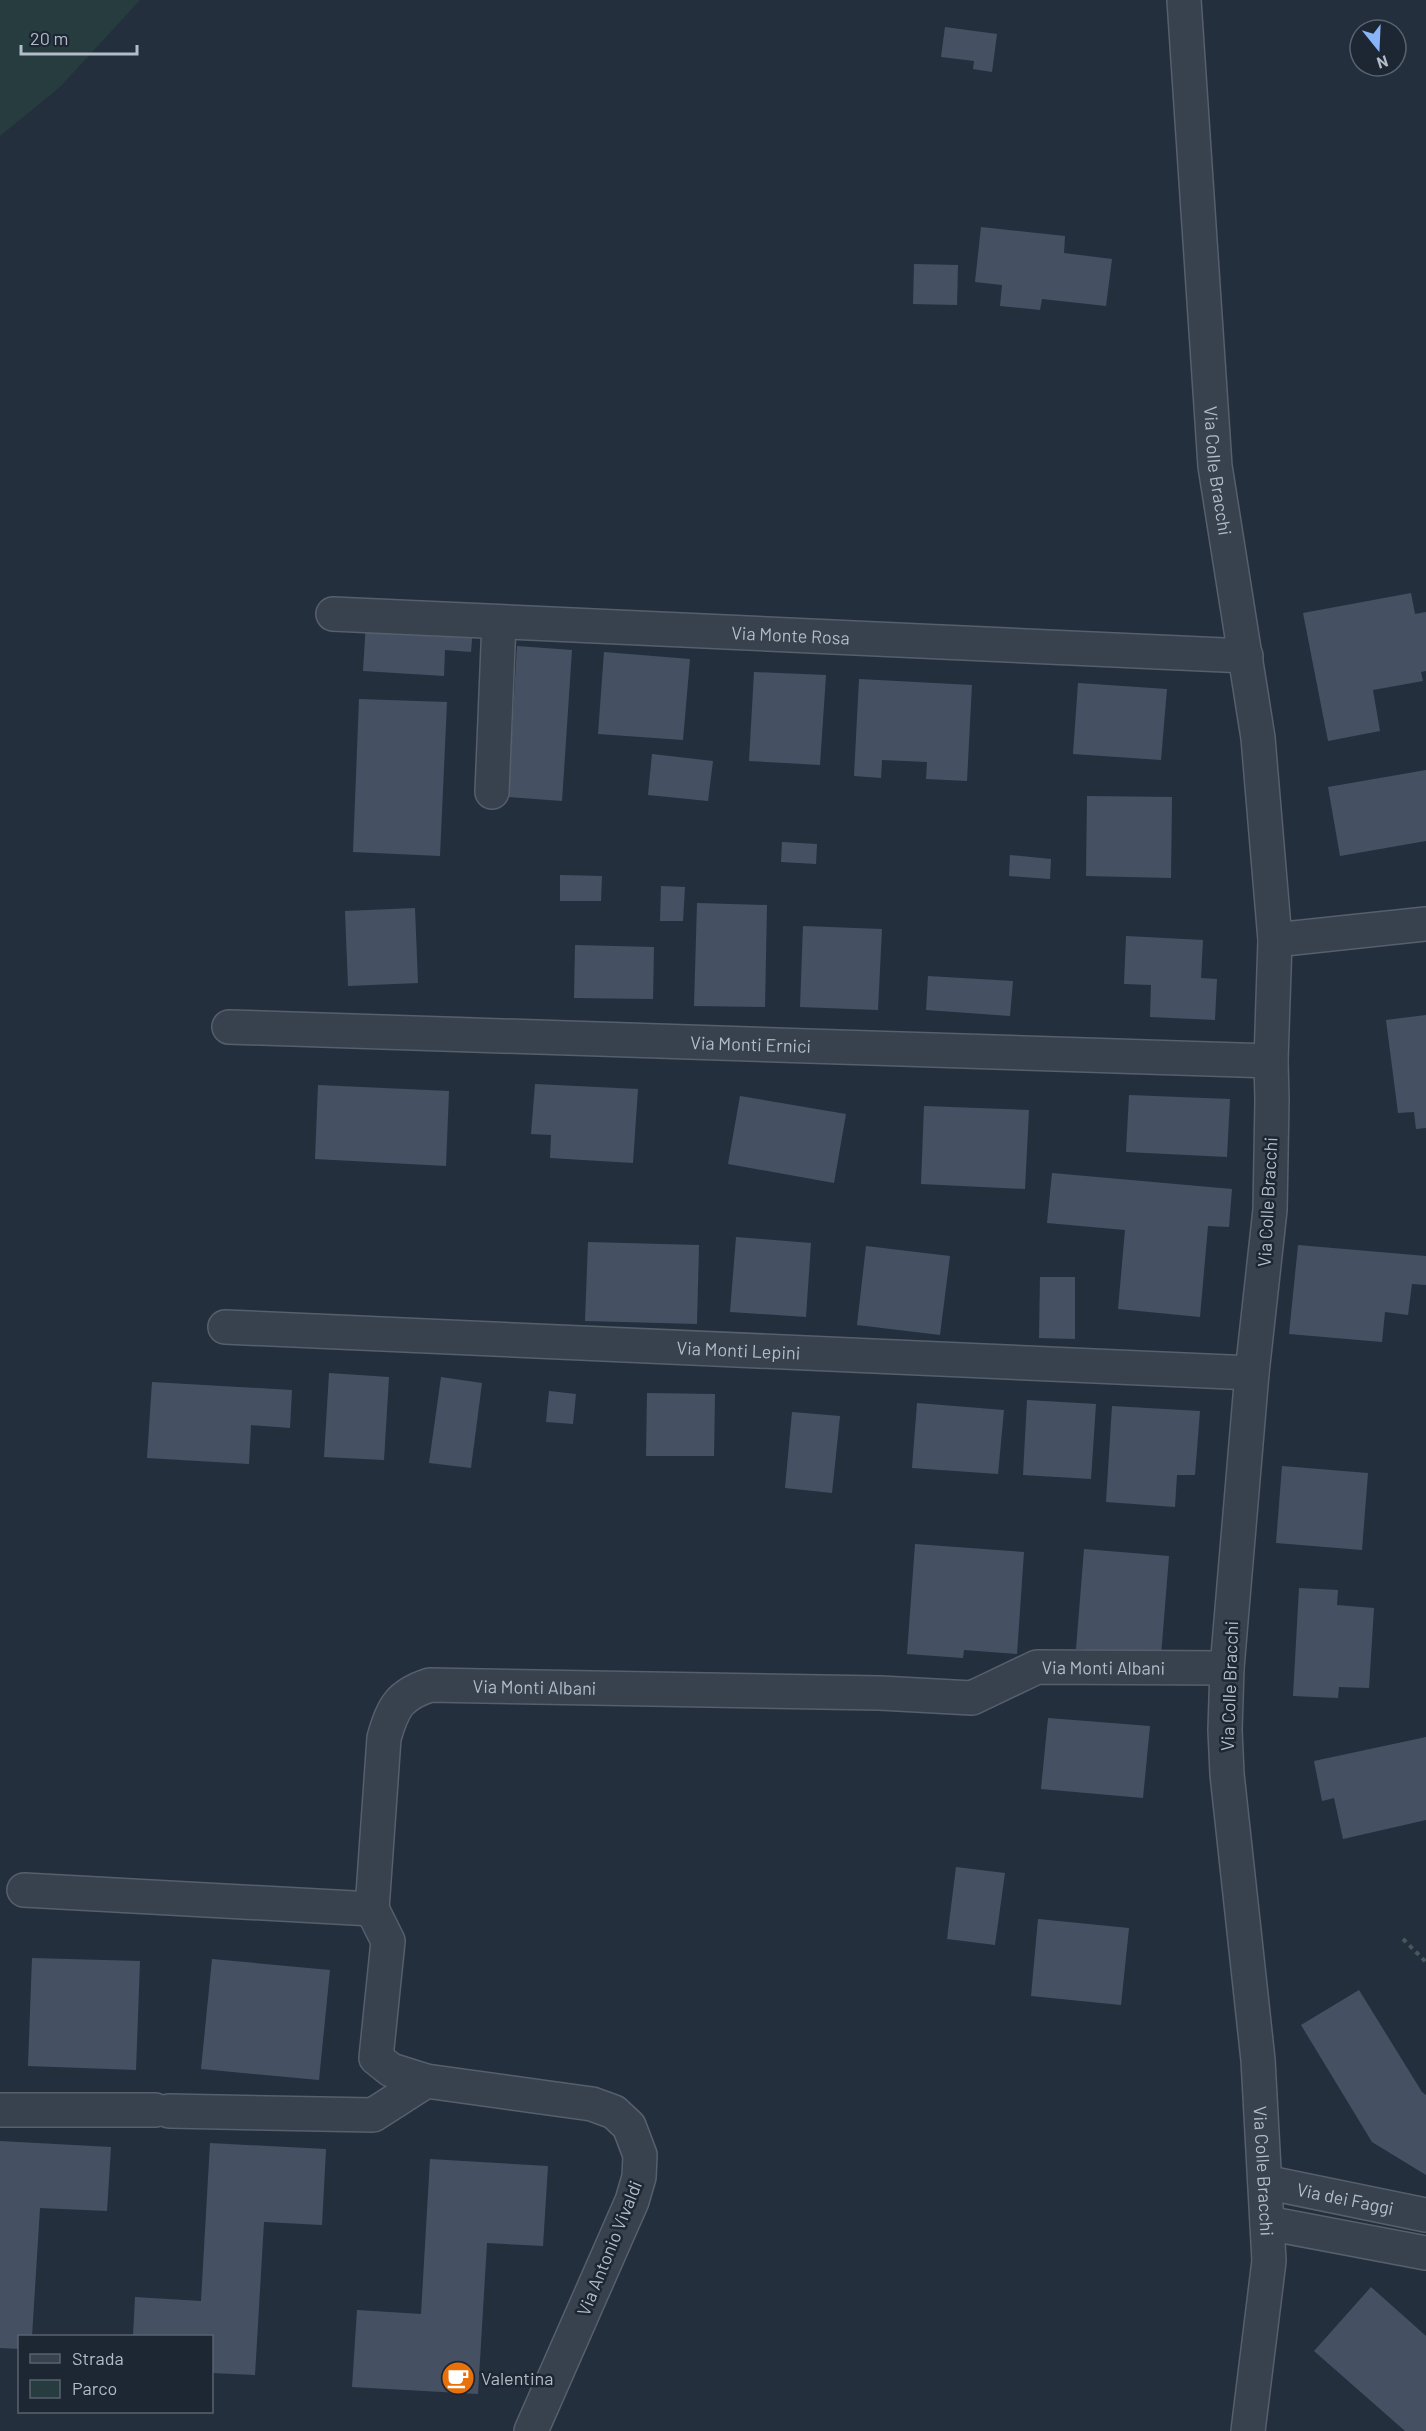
<svg xmlns="http://www.w3.org/2000/svg" width="1426" height="2431" viewBox="0 0 1426 2431" font-family="Barlow,sans-serif">
	<style>
		.green { fill: #263c3f }
		.building { fill: #455162 }
		.lines { fill: none; stroke-linecap: round; stroke-linejoin: round }
		.minor-casing { stroke: #565f6c; stroke-width: 36 }
		.path { stroke: #44595c; stroke-width: 4; stroke-dasharray: 4.5 4.5; stroke-linecap: butt }
		.minor { stroke: #38414e; stroke-width: 33 }
		.labels { text-anchor: middle; dominant-baseline: central; stroke-width: 5; stroke-linejoin: round; paint-order: stroke }
		.street-label { font-size: 18px; fill: #b4bcc9; stroke: #1d2633 }
		.poi-label { font-size: 18px; fill: #b4bcc9; stroke: #1d2633; text-anchor: start }
	</style>
	<rect width="100%" height="100%" fill="#242f3e"/>
	<polygon class="green" points="0,0 140,0 60,87 0,136"/>
	<g class="building">
		<polygon points="945,27 997,34 992,72 973,69 974,61 941,57"/>
		<polygon points="981,227 1065,236 1064,253 1112,259 1106,306 1042,299 1040,310 1000,306 1002,285 975,282"/>
		<polygon points="914,264 958,265 957,305 913,304"/>
		<polygon points="1411,593 1415,614 1426,612 1426,671 1421,672 1423,681 1373,690 1380,731 1328,741 1303,613"/>
		<polygon points="366,622 473,628 471,652 445,650 444,676 363,671"/>
		<polygon points="517,646 572,650 562,801 508,797"/>
		<polygon points="604,652 690,659 683,740 598,734"/>
		<polygon points="754,672 826,675 820,765 749,761"/>
		<polygon points="859,679 972,685 967,781 926,779 927,762 882,760 881,778 854,776"/>
		<polygon points="1078,683 1167,689 1161,760 1073,754"/>
		<polygon points="359,699 447,702 440,856 353,852"/>
		<polygon points="652,754 713,761 708,801 648,795"/>
		<polygon points="1426,770 1426,841 1340,856 1328,787"/>
		<polygon points="1087,796 1172,797 1171,878 1086,876"/>
		<polygon points="782,842 817,844 816,864 781,862"/>
		<polygon points="1010,855 1051,859 1050,879 1009,876"/>
		<polygon points="560,875 602,876 601,901 560,901"/>
		<polygon points="661,886 685,887 683,921 660,921"/>
		<polygon points="697,903 767,905 765,1007 694,1006"/>
		<polygon points="415,908 418,983 348,986 345,911"/>
		<polygon points="803,926 882,929 878,1010 800,1007"/>
		<polygon points="1126,936 1203,940 1201,978 1217,979 1215,1020 1150,1017 1151,985 1124,984"/>
		<polygon points="575,945 654,947 653,999 574,998"/>
		<polygon points="928,976 1013,981 1010,1016 926,1010"/>
		<polygon points="1426,1015 1426,1128 1416,1129 1414,1112 1398,1113 1386,1020"/>
		<polygon points="535,1084 638,1089 633,1163 550,1158 551,1135 531,1134"/>
		<polygon points="318,1085 449,1091 446,1166 315,1159"/>
		<polygon points="1129,1095 1230,1099 1227,1157 1126,1152"/>
		<polygon points="740,1096 846,1114 834,1183 728,1164"/>
		<polygon points="924,1106 1029,1110 1025,1189 921,1184"/>
		<polygon points="1052,1173 1232,1189 1229,1227 1208,1226 1200,1317 1118,1309 1125,1230 1047,1223"/>
		<polygon points="736,1237 811,1243 806,1317 730,1312"/>
		<polygon points="588,1242 699,1245 697,1324 585,1321"/>
		<polygon points="1298,1245 1426,1256 1426,1285 1412,1284 1408,1315 1385,1312 1382,1342 1289,1334"/>
		<polygon points="866,1246 950,1256 940,1335 857,1325"/>
		<polygon points="1040,1277 1075,1277 1075,1339 1039,1338"/>
		<polygon points="329,1373 389,1377 384,1460 324,1457"/>
		<polygon points="441,1377 482,1383 471,1468 429,1463"/>
		<polygon points="152,1382 292,1390 290,1428 251,1425 249,1464 147,1458"/>
		<polygon points="549,1391 576,1394 573,1424 546,1422"/>
		<polygon points="647,1393 715,1394 714,1456 646,1456"/>
		<polygon points="1027,1400 1096,1404 1091,1479 1023,1475"/>
		<polygon points="917,1403 1004,1410 998,1474 912,1468"/>
		<polygon points="1112,1406 1200,1411 1195,1475 1177,1475 1175,1507 1106,1502"/>
		<polygon points="792,1412 840,1416 832,1493 785,1488"/>
		<polygon points="1282,1466 1368,1473 1362,1550 1276,1543"/>
		<polygon points="915,1544 1024,1552 1017,1654 964,1650 963,1658 907,1654"/>
		<polygon points="1084,1549 1169,1556 1161,1656 1076,1649"/>
		<polygon points="1299,1588 1338,1590 1337,1605 1374,1608 1369,1688 1339,1687 1338,1698 1293,1696"/>
		<polygon points="1048,1718 1150,1726 1143,1798 1041,1789"/>
		<polygon points="1426,1737 1426,1820 1343,1839 1334,1798 1322,1801 1314,1761"/>
		<polygon points="956,1867 1005,1873 995,1945 947,1939"/>
		<polygon points="1038,1919 1129,1928 1121,2005 1031,1996"/>
		<polygon points="32,1958 140,1961 136,2070 28,2066"/>
		<polygon points="212,1959 330,1970 319,2080 201,2069"/>
		<polygon points="1359,1990 1422,2092 1426,2095 1426,2175 1372,2142 1301,2025"/>
		<polygon points="0,2141 111,2147 107,2211 40,2208 32,2336 20,2336 20,2349 0,2348"/>
		<polygon points="210,2143 326,2149 322,2225 264,2222 255,2375 212,2373 212,2336 133,2336 135,2297 201,2301"/>
		<polygon points="430,2159 548,2166 543,2246 487,2243 478,2394 352,2387 357,2310 421,2314"/>
		<polygon points="1371,2287 1426,2336 1426,2431 1405,2431 1314,2351"/>
	</g>
	<g class="lines">
		<g class="minor-casing">
			<g id="minor">
				<path id="s1" d="M1184 0 1215 466 1258 738 1275 940 1271 1061 1272 1100 1270 1210 1252 1373 1227 1668 1225 1730 1227 1774 1258 2060 1269 2261 1248 2431"/>
				<path id="s2" d="M333 614 1246 656"/>
				<polyline points="492,792 499,622"/>
				<polyline points="1275,940 1426,924"/>
				<path id="s3" d="M229 1027 1271 1061"/>
				<path id="s4" d="M225 1327 1252 1373"/>
				<path id="s5" d="M24 1890 372 1909 384 1738C393 1707 399 1695 430 1685L880 1693 972 1698 1037 1667 1227 1668"/>
				<polyline points="372,1909 388,1941 376,2058 391,2070 426,2081 592,2104 614,2112 629,2126 640,2155 639,2177 632,2201 531,2431"/>
				<polyline points="0,2110 155,2110"/>
				<polyline points="169,2111 373,2115 426,2081"/>
				<path id="s6" d="M1265 2182 1426 2215"/>
				<polyline points="1267,2223 1426,2253"/>
			</g>
		</g>
		<polyline class="path" points="1403,1939 1426,1962"/>
		<use href="#minor" class="minor"/>
	</g>
	<defs>
		<g id="cafe-disc" transform="scale(1.725)"><circle r="9.5" fill="#e8710a" stroke="#1d2633"/><path d="M-5.5-4.5H6V0H3Q3 3.5 0 3.5H-2.5Q-5.5 3.5-5.5 0ZM3-3.2v2h1.7v-2ZM-6 4.5H4V6H-6Z" fill="#fff"/></g>
	</defs>
	<g fill-rule="evenodd">
		<use href="#cafe-disc" x="458" y="2378"/>
	</g>
	<g class="labels">
		<g class="street-label">
			<text stroke="none"><textPath href="#s1" startOffset="472">Via Colle Bracchi</textPath></text>
			<text stroke="none"><textPath href="#s2" startOffset="458">Via Monte Rosa</textPath></text>
			<text stroke="none"><textPath href="#s3" startOffset="522">Via Monti Ernici</textPath></text>
			<text transform="translate(1267 1202) rotate(-87)">Via Colle Bracchi</text>
			<text stroke="none"><textPath href="#s4" startOffset="514">Via Monti Lepini</textPath></text>
			<text stroke="none"><textPath href="#s5" startOffset="1275">Via Monti Albani</textPath></text>
			<text transform="translate(1229 1686) rotate(-88)">Via Colle Bracchi</text>
			<text stroke="none"><textPath href="#s5" startOffset="699">Via Monti Albani</textPath></text>
			<text stroke="none"><textPath href="#s1" startOffset="2180">Via Colle Bracchi</textPath></text>
			<text stroke="none"><textPath href="#s6" startOffset="82">Via dei Faggi</textPath></text>
			<text transform="translate(609 2248) rotate(-68)">Via Antonio Vivaldi</text>
		</g>
		<g class="poi-label">
			<text x="481" y="2378">Valentina</text>
		</g>
	</g>
	<rect x="18" y="2335" width="195" height="78" fill="#1d2633" stroke="#59626f" stroke-width="1.5"/>
	<rect x="30" y="2354" width="30" height="9" fill="#38414e" stroke="#59626f" stroke-width="1.5"/>
	<text x="72" y="2365" font-size="18" fill="#b4bcc9">Strada</text>
	<rect x="30" y="2380" width="30" height="18" fill="#263c3f" stroke="#59626f" stroke-width="1.5"/>
	<text x="72" y="2395" font-size="18" fill="#b4bcc9">Parco</text>
	<g transform="translate(1378 48) rotate(162)"><circle r="28" fill="#1d2633" stroke="#59626f" stroke-width="1.5"/>
	<path d="M0-4.5L10 22L0 15L-10 22Z" fill="#8ab4f8"/>
	<text y="-9" font-size="16" font-weight="bold" text-anchor="middle" fill="#b4bcc9">N</text>
	</g>
	<path d="M21 45v9h116v-9" fill="none" stroke="#b4bcc9" stroke-width="3"/>
	<text x="30" y="45" font-size="18" fill="#b4bcc9" stroke="#1d2633" stroke-width="4.5" paint-order="stroke">20 m</text>
</svg>
